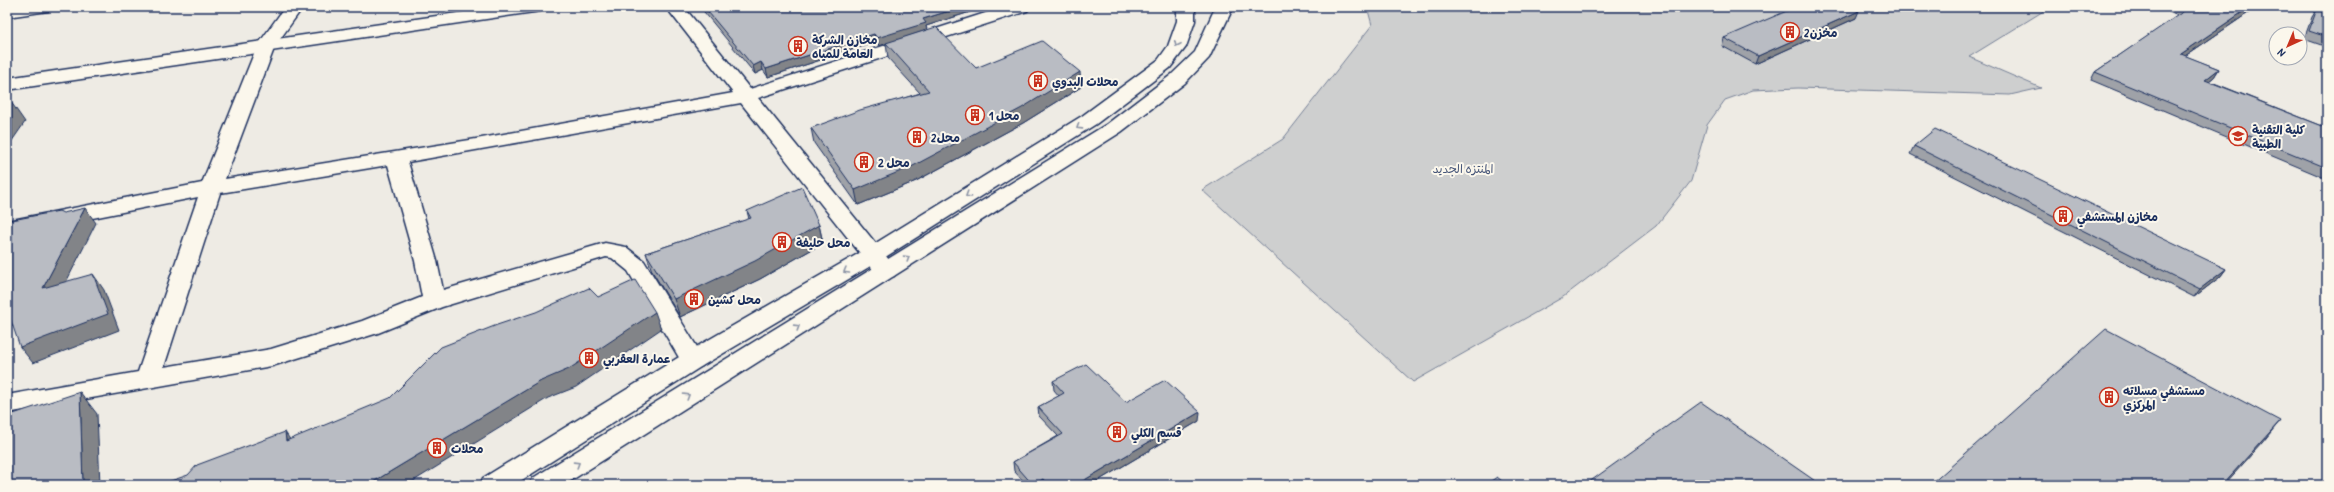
<svg xmlns="http://www.w3.org/2000/svg" width="2334" height="492" viewBox="0 0 2334 492" font-family="'Patrick Hand','Playpen Sans Arabic',sans-serif">
	<style>
		.green { fill: #cecfcf; stroke: #747f96 }
		.lines { fill: none; stroke-linecap: round; stroke-linejoin: round }
		.street-casing { stroke: #1b2f5e; stroke-width: 3 }
		.primary-casing { stroke: #1b2f5e; stroke-width: 3 }
		.highway-casing { stroke: #1b2f5e; stroke-width: 3 }
		.street { fill: #fbf7ec; fill-rule: evenodd }
		.primary { fill: #fbf7ec; fill-rule: evenodd }
		.highway { fill: #fbf7ec; fill-rule: evenodd }
		.wall { fill: #9fa2a8; stroke: #1b2f5e }
		.shaded-wall { fill: #828488; stroke: #1b2f5e }
		.building { fill: #b9bcc3; stroke: #1b2f5e }
		.oneway { stroke: #8b93a5 }
		.labels { text-anchor: middle; dominant-baseline: central; stroke-width: 4; stroke-linejoin: round; paint-order: stroke }
		.poi-label { font-size: 12px; font-weight: bold; fill: #1b2f5e; stroke: #fbf7ec; text-anchor: start }
		.park-label { font-size: 12px; fill: #48577a; stroke: #fbf7ec }
	</style>
	<rect width="100%" height="100%" fill="#eeebe4"/>
	<filter id="ink" filterUnits="userSpaceOnUse"><feTurbulence type="fractalNoise" baseFrequency=".025" numOctaves="2"/><feDisplacementMap in="SourceGraphic" scale="8" xChannelSelector="R" yChannelSelector="G"/><feConvolveMatrix kernelMatrix="1 2 1 2 8 2 1 2 1" color-interpolation-filters="sRGB"/></filter>
	<g filter="url(#ink)">
		<polygon class="green" points="1367,7 2050,7 1969,57 2041,88 2010,95 1798,88 1753,90 1725,100 1707,125 1691,181 1656,226 1563,297 1413,382 1202,190 1283,139 1372,25"/>
		<g class="lines">
			<g class="street-casing">
				<g id="street">
					<polygon points="7,7 51,7 48,11 7,17"/>
					<path d="M285 7H303L275 46 225 179 476 139 733 93 666 7H684L750 89 1004 7H1030L1027 11 758 98 894 266 897 271 894 276 886 278 878 276 741 103 408 162 437 261 443 290 605 243 626 247 644 261 705 360 702 366 693 369 684 366 628 271 612 258 606 257 442 307 378 333 272 366 7 413V395L138 372 198 197 7 235V221L202 183 257 46ZM388 165 415 261 422 297 362 321 271 349 164 367 220 193Z"/>
				</g>
			</g>
			<g class="primary-casing">
				<g id="primary">
					<polygon points="1177,7 1195,7 1195,21 1186,47 1170,68 1096,124 879,261 702,366 514,485 480,485 483,478 684,354 863,251 1082,116 1158,60 1168,46 1177,21"/>
					<polygon points="1213,7 1231,7 1232,10 1209,58 1185,83 1121,132 564,485 530,485 533,478 1107,124 1171,75 1195,52 1214,10"/>
				</g>
			</g>
			<g class="highway-casing">
				<polygon id="highway" points="499,7 543,7 540,11 534,12 7,90 7,78"/>
			</g>
			<use href="#street" class="street"/>
			<use href="#primary" class="primary"/>
			<use href="#highway" class="highway"/>
		</g>
		<g class="wall">
			<polygon points="700,7 969,7 970,12 926,26 927,30 976,68 1081,87 1023,123 916,181 858,205 814,143 811,128 920,93 888,58 886,44 879,46 876,42 768,77 763,70 755,74"/>
			<polygon points="2172,7 2257,7 2185,56 2219,69 2214,77 2209,81 2325,127 2327,126 2327,179 2091,80 2095,72 2178,16 2169,12"/>
			<polygon points="2317,9 2327,13 2327,47 2304,39 2312,17"/>
			<polygon points="1856,18 1755,64 1722,46 1724,38"/>
			<polygon points="1914,146 2226,269 2220,277 2194,297 1910,154"/>
			<polygon points="747,211 819,225 823,243 760,279 680,317 652,271 646,253 749,219"/>
			<polygon points="1053,381 1126,402 1199,421 1091,485 1027,485 1014,471 1013,462 1058,436 1039,416 1038,407 1059,396 1054,390"/>
		</g>
		<g class="shaded-wall">
			<polygon points="962,7 969,7 970,12 926,26 927,30 879,46 877,38 923,19"/>
			<polygon points="2250,7 2257,7 2176,62 2181,54"/>
			<polygon points="1859,11 1856,18 1755,64 1758,56"/>
			<polygon points="874,34 876,42 768,77 766,69"/>
			<polygon points="761,62 763,70 755,74 753,66"/>
			<polygon points="2219,69 2214,77 2200,88 2205,80"/>
			<polygon points="1080,72 1081,87 1023,123 916,181 858,205 855,190"/>
			<polygon points="11,102 25,122 7,148 7,108"/>
			<polygon points="85,208 96,223 55,304 43,288"/>
			<polygon points="819,225 823,243 760,279 680,317 674,299"/>
			<polygon points="2226,269 2220,277 2194,297 2200,289"/>
			<polygon points="93,274 104,290 119,330 33,363 20,347"/>
			<polygon points="655,312 661,329 576,387 548,398 407,485 368,485"/>
			<polygon points="80,392 97,414 100,485 83,485"/>
			<polygon points="1200,412 1199,421 1091,485 1076,485"/>
			<polygon points="2280,421 2262,443 2224,485 2222,485"/>
			<polygon points="285,432 297,450 286,441"/>
			<polygon points="1043,479 1043,485 1033,485"/>
		</g>
		<g class="building">
			<polygon points="704,7 962,7 923,19 926,23 877,38 874,34 766,69 761,62 753,66"/>
			<polygon points="1796,7 1851,7 1859,11 1758,56 1724,38"/>
			<polygon points="2180,7 2250,7 2181,54 2219,69 2205,80 2325,127 2327,126 2327,168 2095,72 2187,9"/>
			<polygon points="2317,9 2327,13 2327,37 2309,31"/>
			<polygon points="936,27 976,68 1042,41 1080,72 1022,108 913,166 855,190 811,128 860,110 929,91 886,43"/>
			<polygon points="11,102 7,108 7,103"/>
			<polygon points="1935,129 2226,269 2200,289 1914,146"/>
			<polygon points="802,187 819,225 755,261 674,299 646,253 751,218 747,211"/>
			<polygon points="85,208 43,288 93,274 108,314 20,347 7,309 7,221 59,211 63,213"/>
			<polygon points="635,280 655,312 569,369 541,381 368,485 159,485 188,475 197,465 285,432 286,441 390,398 441,347 497,325 536,312 589,288 598,297"/>
			<polygon points="2106,329 2280,421 2222,485 1930,485"/>
			<polygon points="1086,364 1126,402 1165,380 1200,412 1076,485 1048,485 1043,479 1033,485 1013,462 1063,434 1038,407 1064,393 1053,381"/>
			<polygon points="80,392 83,485 7,485 7,416"/>
			<polygon points="1701,402 1821,485 1585,485"/>
			<polygon points="1497,477 1507,485 1485,485"/>
		</g>
		<defs><path id="oneway-chevron" d="M-2-3.5L2.5 0L-2 3.5" fill="none" stroke-width="1.6" stroke-linecap="round" stroke-linejoin="round"/></defs>
		<g class="oneway">
			<use href="#oneway-chevron" transform="translate(1177 44) rotate(115)"/>
			<use href="#oneway-chevron" transform="translate(1079 127) rotate(148)"/>
			<use href="#oneway-chevron" transform="translate(968 195) rotate(148)"/>
			<use href="#oneway-chevron" transform="translate(907 258) rotate(-32)"/>
			<use href="#oneway-chevron" transform="translate(846 271) rotate(150)"/>
			<use href="#oneway-chevron" transform="translate(797 327) rotate(-32)"/>
			<use href="#oneway-chevron" transform="translate(687 396) rotate(-32)"/>
			<use href="#oneway-chevron" transform="translate(577 464) rotate(-32)"/>
		</g>
	</g>
	<defs>
		<g id="building-ring" transform="scale(1)"><circle r="9.5" fill="#fbf7ec" stroke="#c8321e" stroke-width="1.5"/><path d="M-4-6H4V6H1V3H-1V6H-4ZM-2.5-4.3h1.7v1.8h-1.7ZM.8-4.3h1.7v1.8H.8ZM-2.5-1h1.7V.8h-1.7ZM.8-1h1.7V.8H.8Z" fill="#c8321e"/></g>
		<g id="university-ring" transform="scale(1)"><circle r="9.5" fill="#fbf7ec" stroke="#c8321e" stroke-width="1.5"/><path d="M0-5L7-2L0 1L-7-2ZM-4 1L0 2.5L4 1V4Q0 6-4 4Z" fill="#c8321e"/></g>
	</defs>
	<g fill-rule="evenodd">
		<use href="#building-ring" x="1790" y="32"/>
		<use href="#building-ring" x="798" y="46"/>
		<use href="#building-ring" x="1038" y="81"/>
		<use href="#building-ring" x="975" y="115"/>
		<use href="#university-ring" x="2238" y="136"/>
		<use href="#building-ring" x="917" y="137"/>
		<use href="#building-ring" x="864" y="162"/>
		<use href="#building-ring" x="2063" y="216"/>
		<use href="#building-ring" x="782" y="242"/>
		<use href="#building-ring" x="694" y="299"/>
		<use href="#building-ring" x="589" y="358"/>
		<use href="#building-ring" x="2109" y="397"/>
		<use href="#building-ring" x="1117" y="432"/>
		<use href="#building-ring" x="437" y="448"/>
	</g>
	<g class="labels">
		<g class="poi-label">
			<text x="1804" y="32">مخزن2</text>
			<text x="812" y="39">مخازن الشركة<tspan x="812" dy="14">العامة للمياه</tspan></text>
			<text x="1052" y="81">محلات البدوي</text>
			<text x="989" y="115">محل 1</text>
			<text x="2252" y="129">كلية التقنية<tspan x="2252" dy="14">الطبية</tspan></text>
			<text x="931" y="137">محل2</text>
			<text x="878" y="162">محل 2</text>
			<text x="2077" y="216">مخازن المستشفي</text>
			<text x="796" y="242">محل حليفة</text>
			<text x="708" y="299">محل كشين</text>
			<text x="603" y="358">عمارة العقربي</text>
			<text x="2123" y="390">مستشفي مسلاته<tspan x="2123" dy="14">المركزي</tspan></text>
			<text x="1131" y="432">قسم الكلي</text>
			<text x="451" y="448">محلات</text>
		</g>
		<g class="park-label">
			<text x="1463" y="168">المنتزه الجديد</text>
		</g>
	</g>
	<rect width="2334" height="492" fill="none" stroke="#fbf7ec" stroke-width="24"/>
	<rect x="12" y="12" width="2310" height="468" fill="none" stroke="#1b2f5e" stroke-width="1.5" filter="url(#ink)"/>
	<g transform="translate(2288 46) rotate(224)"><circle r="19" fill="#fbf7ec" stroke="#a1a7b3"/>
	<path d="M0-3L7 15L0 10L-7 15Z" fill="#c8321e"/>
	<text y="-6" font-size="11" font-weight="bold" text-anchor="middle" fill="#1b2f5e">N</text>
	</g>
</svg>
